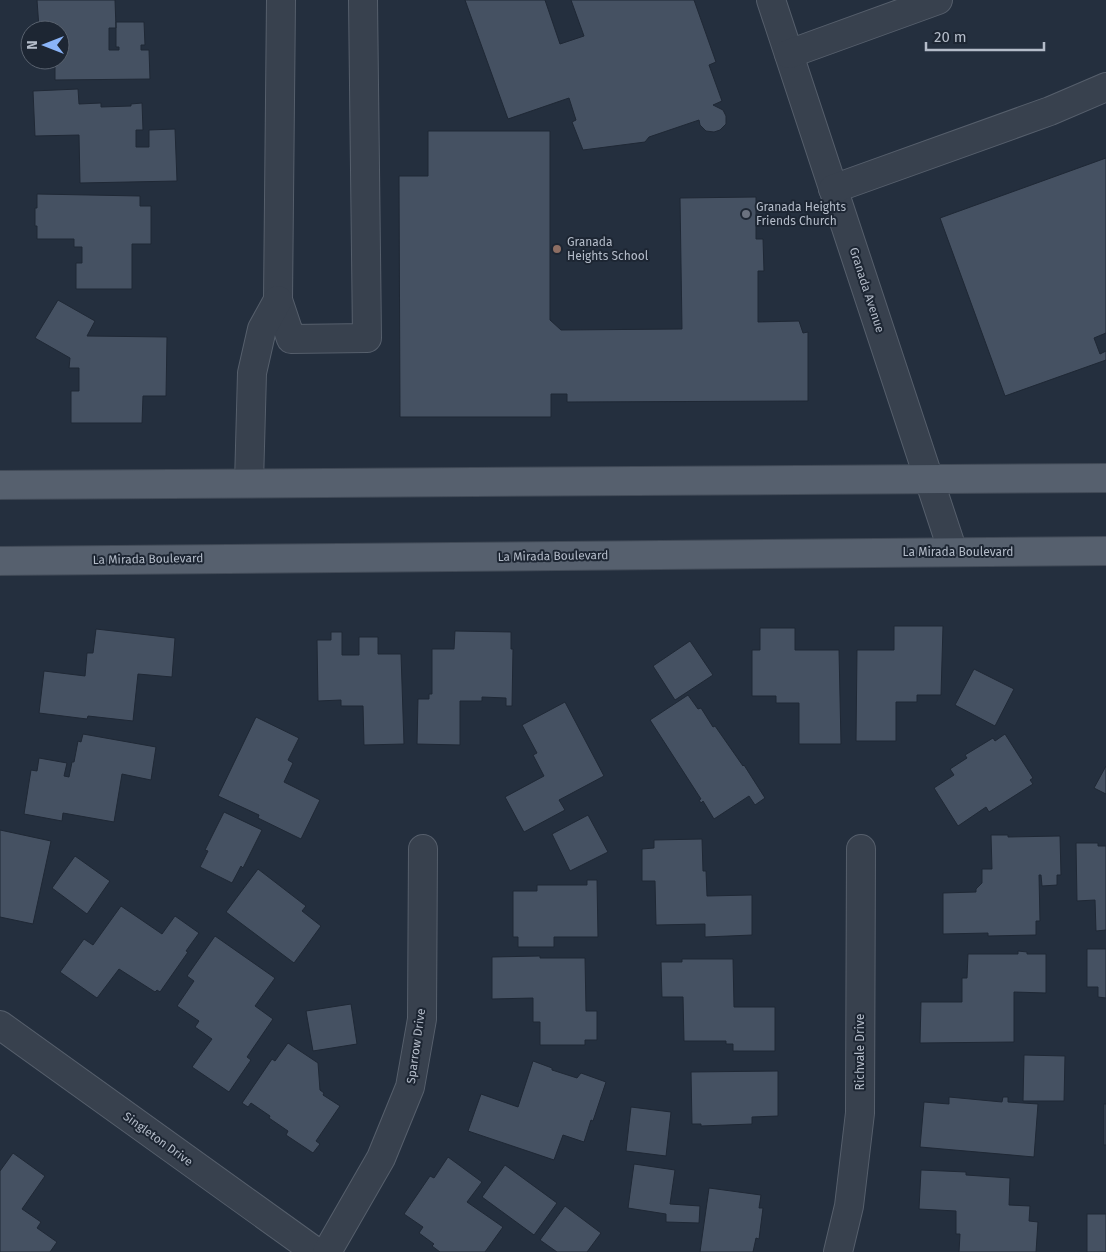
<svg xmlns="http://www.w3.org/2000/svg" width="1106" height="1252" viewBox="0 0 1106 1252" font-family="'Fira Sans',sans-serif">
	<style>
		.building { fill: #455162; stroke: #1f2835 }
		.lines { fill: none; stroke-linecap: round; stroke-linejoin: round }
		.minor-casing { stroke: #565f6c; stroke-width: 30 }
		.major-casing { stroke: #414a57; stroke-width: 30 }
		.minor { stroke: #38414e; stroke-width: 28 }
		.major { stroke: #56606e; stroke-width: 28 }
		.worship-dot { fill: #6b7280; stroke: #1d2633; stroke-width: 2 }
		.education-dot { fill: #8d6e63; stroke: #1d2633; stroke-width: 2 }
		.labels { text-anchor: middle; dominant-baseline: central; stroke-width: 4; stroke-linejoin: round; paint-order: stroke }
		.poi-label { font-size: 12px; fill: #b4bcc9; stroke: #1d2633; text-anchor: start }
		.street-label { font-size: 12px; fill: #b4bcc9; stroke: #1d2633 }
	</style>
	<rect width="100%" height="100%" fill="#242f3e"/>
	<g class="building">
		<polygon points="37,0 115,0 116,28 109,28 109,50 119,50 119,47 116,47 116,22 144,22 145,45 141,45 141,50 149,50 150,79 55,80 55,60 60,60 60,30 54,30 54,28 39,28"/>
		<polygon points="465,0 545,0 560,44 584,36 571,0 694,0 716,62 709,65 722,101 713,105 723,110 726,116 726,124 720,130 714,132 706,131 700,125 699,120 649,137 645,142 583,150 572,122 576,120 569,98 508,119"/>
		<polygon points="78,89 79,104 101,103 101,107 131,106 131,104 142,103 143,130 136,130 136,147 149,147 149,130 175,129 177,181 80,183 79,135 35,136 33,91"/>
		<polygon points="428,131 550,131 550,320 561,330 682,329 680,198 756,197 756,239 763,239 764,271 758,271 758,322 799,321 803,333 808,332 808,401 567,402 567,394 551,394 551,417 400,417 399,176 428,176"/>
		<polygon points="1106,158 1106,333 1094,338 1100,354 1106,351 1106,360 1005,396 940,218"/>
		<polygon points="37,194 140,196 140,206 151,206 151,244 132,244 132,289 76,289 76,263 82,263 82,247 74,247 74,239 37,239 37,226 35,226 35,208 37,208"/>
		<polygon points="58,300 95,321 87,336 167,337 166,396 143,396 142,423 71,423 71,391 79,391 79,368 69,368 70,358 35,338"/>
		<polygon points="894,626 943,626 941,695 917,695 917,702 896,702 896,741 856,741 857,650 894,650"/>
		<polygon points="760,628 795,628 795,650 839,650 841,744 799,744 799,703 776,703 776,696 752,696 752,650 760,650"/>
		<polygon points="96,629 175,638 172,677 138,674 133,721 88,716 87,719 39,713 44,671 85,676 87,653 93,653"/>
		<polygon points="455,631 511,632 511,649 513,649 512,706 506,706 506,698 482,697 482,701 460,701 460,745 417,744 418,699 429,699 429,694 432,694 432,649 454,649"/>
		<polygon points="331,632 342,632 342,655 359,655 359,637 378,637 378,654 401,654 404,744 364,745 363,706 341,706 341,700 318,701 317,640 331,640"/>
		<polygon points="690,641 713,675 675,700 653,666"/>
		<polygon points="974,669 1014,689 995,726 955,705"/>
		<polygon points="688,695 698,709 701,708 713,727 715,726 743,766 744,765 765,798 755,805 749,796 714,819 703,801 701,803 699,800 701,799 650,720"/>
		<polygon points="565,702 604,776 559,800 565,810 524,832 505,797 544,776 533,755 537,753 522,725"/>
		<polygon points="256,717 299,738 288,760 293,763 284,782 320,800 301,839 258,818 259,815 218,796"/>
		<polygon points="83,734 156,747 151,780 122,774 114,822 63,813 62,821 24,814 31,770 37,771 39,758 67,763 64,776 69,777 72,762 74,762 78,741 81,742"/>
		<polygon points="1005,734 1033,778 1030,780 1033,784 989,812 986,807 958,826 934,788 954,775 950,769 967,758 965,755 993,738 995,741"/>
		<polygon points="1106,766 1106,794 1094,788"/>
		<polygon points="224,812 262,830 243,868 241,866 232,883 200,867 208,851 205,850"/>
		<polygon points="588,815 608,852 570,871 552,834"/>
		<polygon points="0,830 51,841 33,924 0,917"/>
		<polygon points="991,835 1008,835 1008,837 1060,836 1061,875 1057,875 1057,885 1042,886 1041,875 1039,875 1040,921 1036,921 1036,935 988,936 988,933 943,934 943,893 976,892 976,889 982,883 982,869 992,869"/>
		<polygon points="702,839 703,871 706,871 707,896 752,895 752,935 705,937 705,924 656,925 655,881 642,881 642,849 654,848 654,840"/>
		<polygon points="1076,843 1098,843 1098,846 1106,846 1106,930 1096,931 1095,900 1077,901"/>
		<polygon points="75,856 110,881 87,914 52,888"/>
		<polygon points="258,869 306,906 302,911 321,926 294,963 226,912"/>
		<polygon points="587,880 597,880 598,937 554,937 554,947 518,947 518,937 513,937 513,891 537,891 537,885 587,885"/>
		<polygon points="121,906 162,934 175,916 199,933 186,951 188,952 160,992 157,990 155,992 119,969 97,998 60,972 84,939 93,945"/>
		<polygon points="215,936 275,978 255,1006 273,1019 247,1057 251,1060 229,1092 192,1067 212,1039 195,1027 199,1021 177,1006 194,981 187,976"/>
		<polygon points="1087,949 1106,949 1106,998 1098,997 1098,987 1087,987"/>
		<polygon points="1018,951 1027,952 1027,954 1046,954 1046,993 1014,992 1014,1042 920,1043 921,1002 962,1002 962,978 967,978 968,954 1018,954"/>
		<polygon points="540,956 540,958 585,958 586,1011 597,1011 597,1040 585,1040 585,1045 540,1045 540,1022 533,1022 533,998 492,999 492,957"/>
		<polygon points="682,959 733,959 734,1007 775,1007 775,1051 733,1051 733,1044 726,1044 726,1041 684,1041 683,997 662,997 661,962 682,962"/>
		<polygon points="351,1004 357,1044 313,1051 306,1011"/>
		<polygon points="288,1043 318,1063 320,1090 324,1093 323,1095 340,1106 316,1141 320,1144 313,1153 286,1135 288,1131 269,1118 270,1116 251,1103 248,1107 242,1103 272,1059 275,1061"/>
		<polygon points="1024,1055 1065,1056 1064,1101 1023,1101"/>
		<polygon points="533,1061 552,1068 552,1070 577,1078 581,1073 606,1082 593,1121 591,1120 584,1142 563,1135 554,1160 468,1131 481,1094 518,1107"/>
		<polygon points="778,1071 778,1116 752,1117 752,1124 701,1126 701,1124 692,1124 691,1072"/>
		<polygon points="949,1097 1002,1102 1003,1097 1008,1097 1008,1102 1038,1104 1034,1157 920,1147 924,1102 949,1104"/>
		<rect x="1104" y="1104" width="2" height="41"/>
		<polygon points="631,1107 671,1112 666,1156 626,1151"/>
		<polygon points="13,1153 45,1176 22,1209 41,1222 37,1228 57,1242 50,1252 0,1252 0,1171"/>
		<polygon points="448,1157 482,1182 467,1202 503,1227 485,1252 440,1252 432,1246 434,1244 419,1233 423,1227 404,1214 430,1176 434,1178"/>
		<polygon points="634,1164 675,1170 670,1204 700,1206 699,1223 666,1222 666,1214 628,1208"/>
		<polygon points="505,1165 557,1203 534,1235 482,1197"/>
		<polygon points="921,1170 966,1172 966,1175 1010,1178 1009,1205 1030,1206 1029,1221 1038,1222 1036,1252 959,1252 960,1234 956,1234 956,1211 919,1209"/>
		<polygon points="709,1188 761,1195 759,1208 763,1208 759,1239 756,1238 753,1252 700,1252"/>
		<polygon points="565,1206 601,1233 587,1252 557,1252 540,1240"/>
		<rect x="1087" y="1214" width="19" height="38"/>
	</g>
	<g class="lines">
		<g class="minor-casing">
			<g id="minor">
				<polyline points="281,0 278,300 291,339 367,338 363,0"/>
				<polyline points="771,0 953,552"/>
				<polyline points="789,54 938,0"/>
				<polyline points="833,189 1050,111 1106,87"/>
				<polyline points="249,483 252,373 262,329 278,300"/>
				<polyline points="0,1025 316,1252"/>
				<polyline points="327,1252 381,1158 410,1087 422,1019 423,849"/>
				<polyline points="838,1252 849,1206 860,1113 861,849"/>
			</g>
		</g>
		<g class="major-casing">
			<g id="major">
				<polyline points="0,485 1106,478"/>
				<polyline points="0,561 1106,551"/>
			</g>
		</g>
		<use href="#minor" class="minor"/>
		<use href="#major" class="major"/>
	</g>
	<circle class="worship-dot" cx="746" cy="214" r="5"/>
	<circle class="education-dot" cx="557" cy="249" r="5"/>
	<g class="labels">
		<g class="poi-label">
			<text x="756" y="207">Granada Heights<tspan x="756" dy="14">Friends Church</tspan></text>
			<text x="567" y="242">Granada<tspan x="567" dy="14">Heights School</tspan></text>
		</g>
		<g class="street-label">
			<text transform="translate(867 290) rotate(72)">Granada Avenue</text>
			<text x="958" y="552">La Mirada Boulevard</text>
			<text transform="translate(553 556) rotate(-1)">La Mirada Boulevard</text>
			<text transform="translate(148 559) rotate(-1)">La Mirada Boulevard</text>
			<text transform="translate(416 1046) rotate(-82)">Sparrow Drive</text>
			<text transform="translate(860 1052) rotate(-90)">Richvale Drive</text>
			<text transform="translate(158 1139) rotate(36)">Singleton Drive</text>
		</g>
	</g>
	<g transform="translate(45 45) rotate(270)"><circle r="24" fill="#1d2633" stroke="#59626f"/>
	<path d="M0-4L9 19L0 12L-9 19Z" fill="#8ab4f8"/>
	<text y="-8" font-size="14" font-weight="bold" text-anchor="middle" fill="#b4bcc9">N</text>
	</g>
	<path d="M926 42v8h118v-8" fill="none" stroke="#b4bcc9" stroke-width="2.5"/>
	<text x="934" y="42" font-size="15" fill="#b4bcc9" stroke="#1d2633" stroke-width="4" paint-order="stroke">20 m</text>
</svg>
